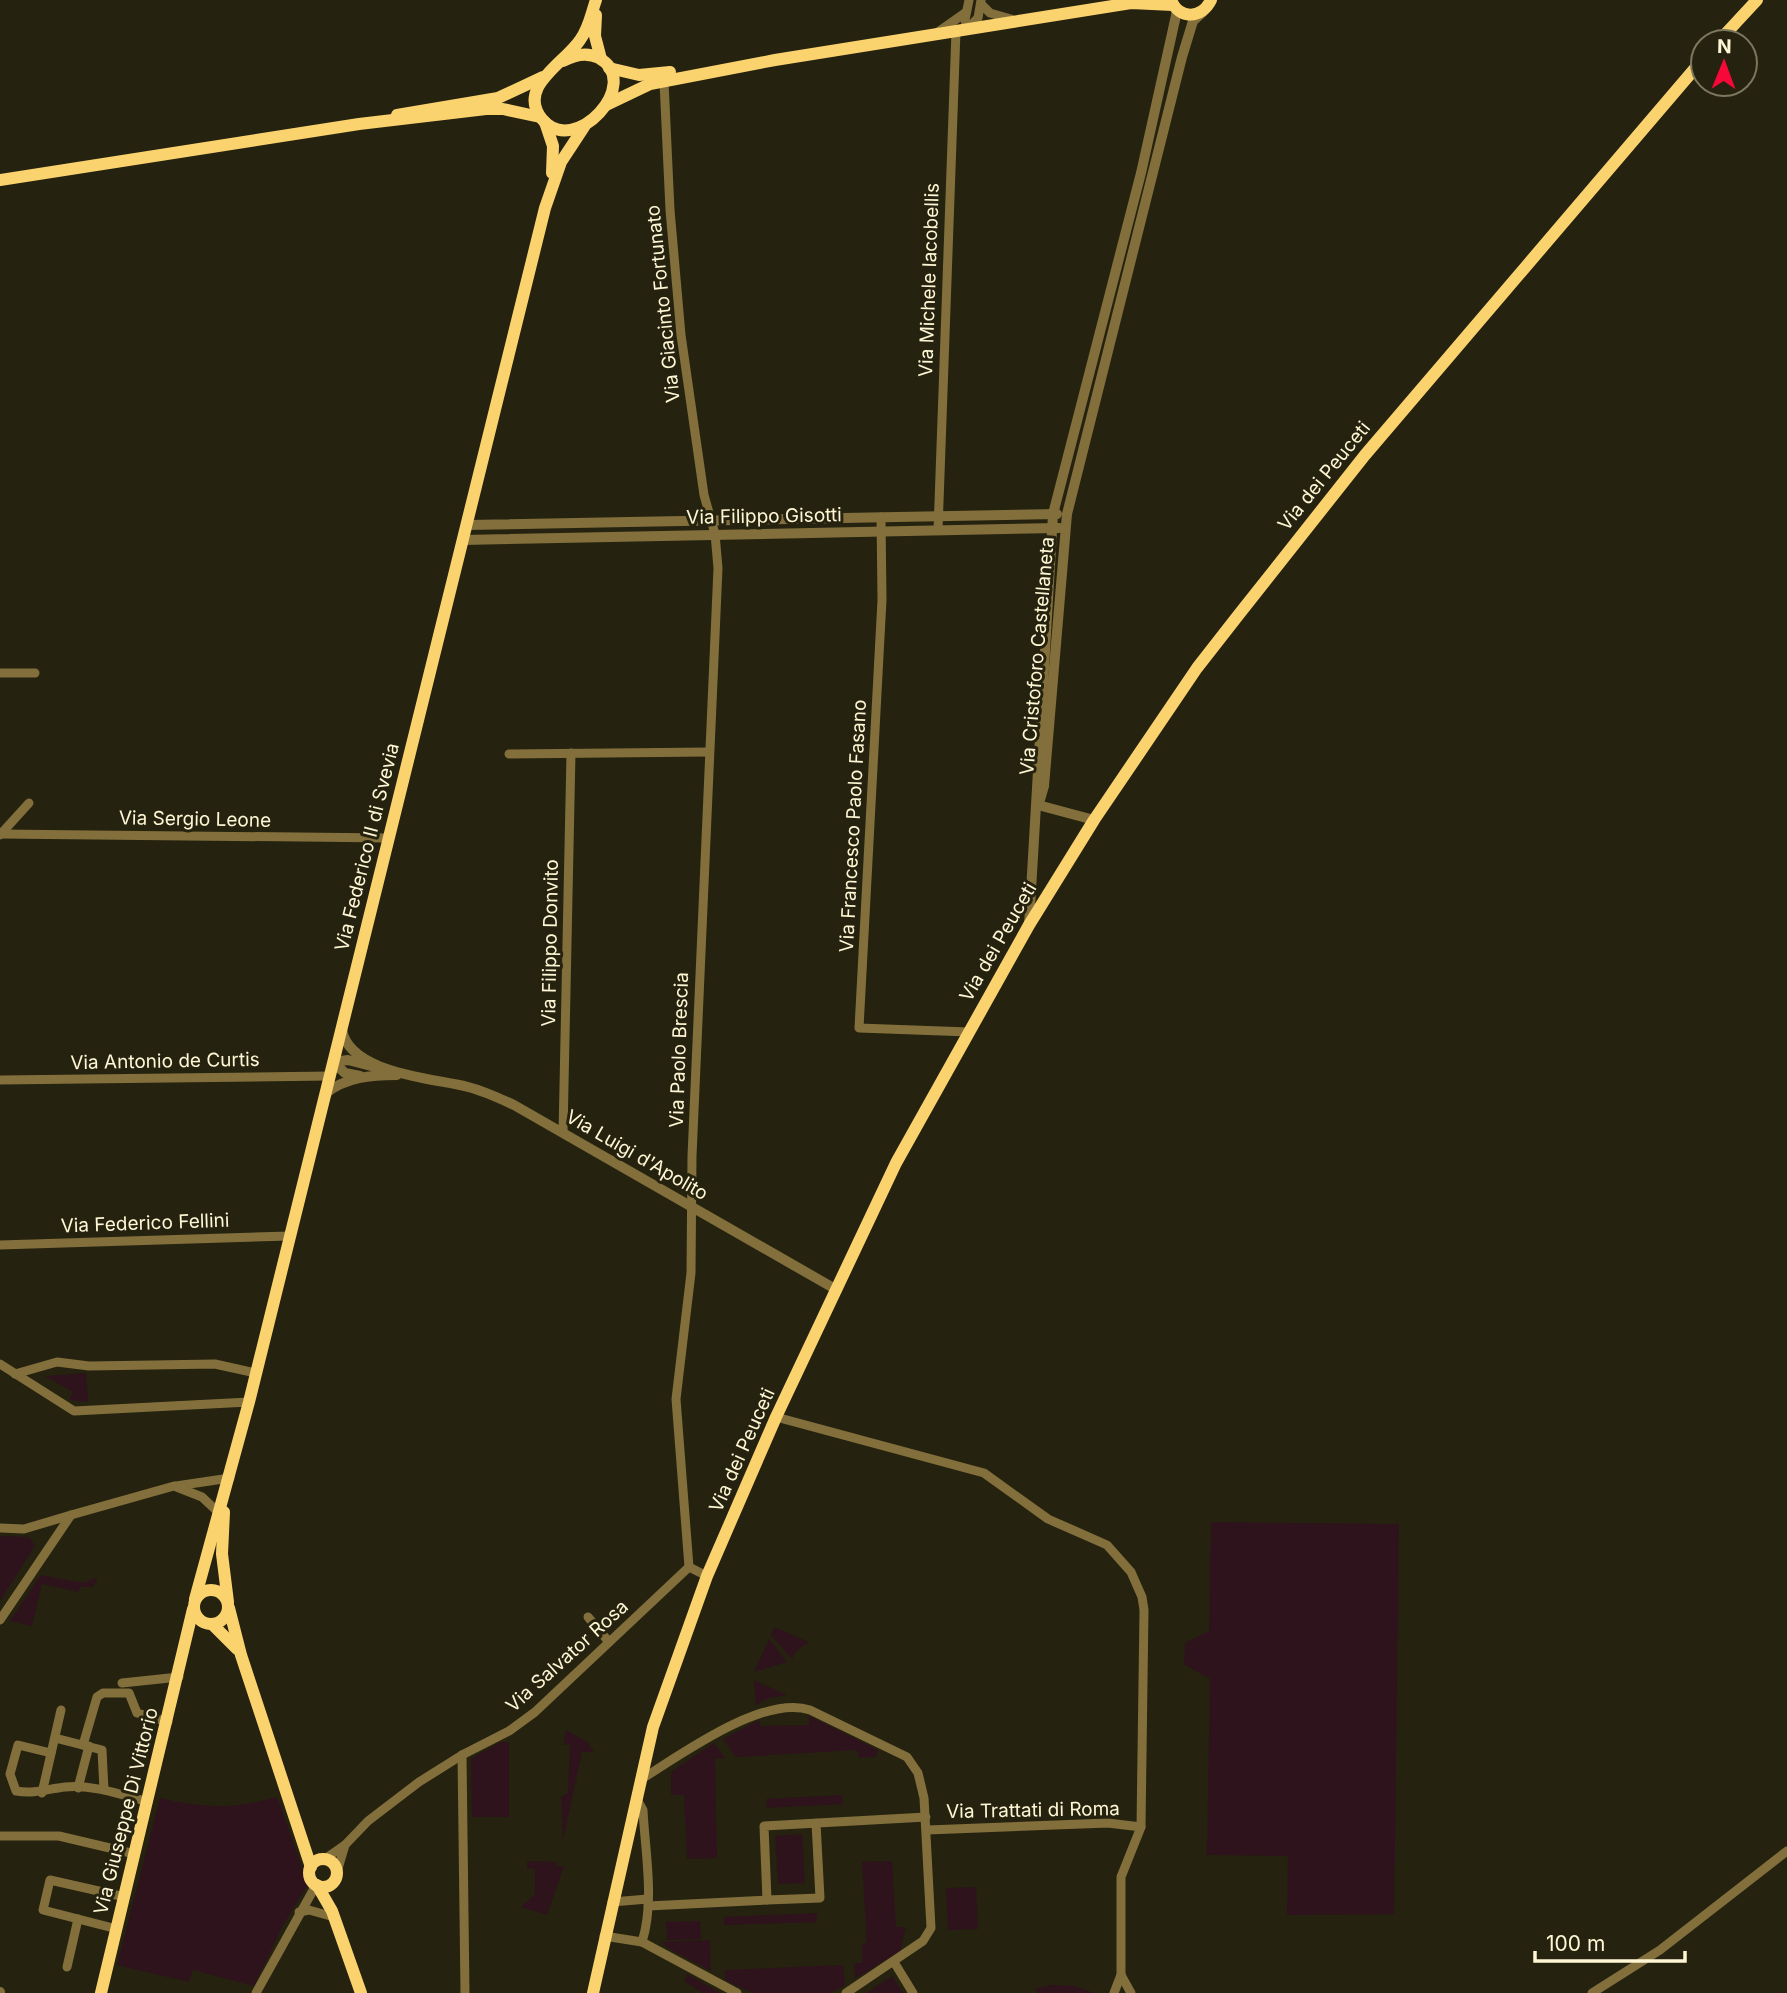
<svg xmlns="http://www.w3.org/2000/svg" width="1787" height="1993" viewBox="0 0 1787 1993" font-family="Inter,sans-serif">
	<style>
		.green { fill: #2e131c }
		.lines { fill: none; stroke-linecap: round; stroke-linejoin: round }
		.minor { stroke: #826f3c; stroke-width: 9 }
		.tertiary { stroke: #826f3c; stroke-width: 10 }
		.secondary { stroke: #fbd36e; stroke-width: 12 }
		.labels { text-anchor: middle; dominant-baseline: central; stroke-width: 6; stroke-linejoin: round; paint-order: stroke }
		.street-label { font-size: 19px; fill: #fef6d4; stroke: #25220f }
	</style>
	<rect width="100%" height="100%" fill="#25220f"/>
	<g class="green">
		<polygon points="86,1373 88,1402 69,1400 73,1392 45,1376"/>
		<polygon points="1211,1522 1399,1524 1394,1914 1287,1915 1288,1856 1207,1855 1210,1679 1184,1664 1185,1643 1209,1631"/>
		<polygon points="0,1536 29,1537 35,1546 0,1601"/>
		<polygon points="41,1575 84,1583 98,1577 93,1587 80,1587 78,1592 42,1584 32,1626 10,1621"/>
		<polygon points="774,1627 809,1642 796,1651 792,1659 771,1635"/>
		<polygon points="769,1639 787,1662 754,1672"/>
		<polygon points="754,1680 787,1695 768,1698 756,1705"/>
		<polygon points="809,1716 878,1750 876,1757 859,1758 857,1750 736,1757 723,1739 759,1720 760,1726 809,1725"/>
		<polygon points="566,1730 587,1742 594,1752 582,1752 563,1840 561,1797 568,1793 570,1744 563,1745"/>
		<polygon points="500,1742 509,1742 509,1817 472,1817 471,1759"/>
		<polygon points="714,1743 725,1758 715,1759 717,1858 687,1859 684,1795 671,1795 671,1772"/>
		<polygon points="842,1795 843,1804 767,1808 766,1799"/>
		<path d="M277 1797 308 1884 283 1925 254 1986 193 1970 189 1982 117 1965 160 1798C207 1809 231 1809 277 1797Z"/>
		<polygon points="802,1834 805,1883 778,1884 775,1836"/>
		<polygon points="527,1861 557,1862 557,1866 564,1866 547,1915 521,1907 535,1894 535,1869 527,1868"/>
		<polygon points="892,1861 896,1927 906,1927 900,1951 855,1979 854,1963 862,1963 862,1943 867,1943 862,1862"/>
		<polygon points="976,1887 978,1929 948,1930 946,1888"/>
		<polygon points="817,1913 817,1922 724,1925 724,1917"/>
		<polygon points="700,1921 701,1939 667,1940 666,1922"/>
		<polygon points="710,1940 711,1971 668,1948 662,1942"/>
		<polygon points="843,1965 845,1985 831,1993 752,1993 725,1980 725,1970"/>
		<polygon points="687,1974 721,1993 702,1993 684,1981"/>
		<polygon points="892,1976 903,1993 866,1993"/>
		<polygon points="1051,1985 1074,1986 1094,1993 1037,1993 1035,1989"/>
	</g>
	<g class="lines">
		<g class="minor">
			<polyline points="969,0 965,20 967,29 978,18 981,0"/>
			<polyline points="982,5 990,13 1011,19"/>
			<polyline points="938,32 965,13"/>
			<polyline points="664,82 670,210 681,335 704,495 715,534 718,568 692,1156 691,1273 676,1399 689,1567"/>
			<polyline points="881,517 882,600 859,1028 969,1032"/>
			<polyline points="938,530 956,31"/>
			<polyline points="0,673 35,673"/>
			<polyline points="509,754 709,752"/>
			<polyline points="1,834 389,838"/>
			<polyline points="0,835 29,803"/>
			<polyline points="0,1080 330,1076"/>
			<polyline points="563,1133 571,753"/>
			<polyline points="0,1245 290,1236"/>
			<polyline points="0,1364 74,1411 249,1402"/>
			<polyline points="15,1374 57,1362 89,1366 215,1364 256,1373"/>
			<polyline points="776,1417 984,1473 1048,1519 1107,1545 1131,1572 1142,1597 1144,1610 1141,1827 1121,1877 1121,1975 1114,1993"/>
			<polyline points="176,1486 230,1478"/>
			<polyline points="0,1528 24,1529 71,1515"/>
			<polyline points="588,1617 609,1642"/>
			<polyline points="0,1620 71,1515 174,1486 202,1497 219,1513"/>
			<polyline points="122,1683 179,1677"/>
			<polyline points="55,1738 102,1750 104,1790"/>
			<polyline points="83,1745 97,1697 103,1693 129,1693 137,1713 168,1722"/>
			<path d="M51 1753 18 1745 10 1774 16 1791C35 1794 47 1789 65 1787 93 1784 122 1795 148 1802"/>
			<polyline points="462,1755 465,1993"/>
			<path d="M640 1780C679 1756 763 1694 810 1710L907 1757 918 1773 924 1798 931 1928 923 1941 846 1993"/>
			<polyline points="78,1788 89,1746"/>
			<polyline points="42,1793 61,1710"/>
			<path d="M636 1798 643 1810C645 1852 655 1901 642 1942"/>
			<polyline points="816,1823 820,1898 767,1900 764,1826 926,1817"/>
			<polyline points="927,1830 1108,1823 1141,1827"/>
			<polyline points="0,1836 59,1836 135,1854"/>
			<polyline points="325,1859 345,1845"/>
			<polyline points="337,1872 345,1845 368,1821 419,1782 462,1755 509,1731 535,1712 689,1567 707,1576"/>
			<polyline points="612,1902 648,1899"/>
			<polyline points="648,1906 767,1900"/>
			<polyline points="299,1912 309,1910 334,1917"/>
			<polyline points="117,1929 43,1910 50,1880 125,1897"/>
			<polyline points="604,1936 642,1942 737,1993"/>
			<polyline points="894,1962 913,1993"/>
			<polyline points="67,1967 78,1919"/>
			<polyline points="1121,1975 1131,1993"/>
			<polyline points="256,1993 316,1885"/>
			<polyline points="1592,1993 1660,1950 1787,1851"/>
		</g>
		<g class="tertiary">
			<polyline points="467,525 1057,514"/>
			<polyline points="463,540 1059,528"/>
			<polyline points="1039,803 1044,786 1067,514 1182,57 1193,21 1203,12"/>
			<polyline points="1038,805 1094,820"/>
			<polyline points="1029,925 1053,514 1141,173 1177,11"/>
			<path d="M342 1030C350 1074 434 1078 468 1087 484 1091 499 1098 514 1105L837 1290"/>
			<polyline points="333,1062 348,1060 375,1067"/>
			<polyline points="333,1062 345,1073 360,1076"/>
			<path d="M325 1094C345 1077 372 1075 397 1075"/>
			<polyline points="0,1992 0,1993"/>
		</g>
		<g class="secondary">
			<path d="M1171 0C1179 20 1202 19 1211 0"/>
			<polyline points="596,15 595,36 601,59"/>
			<polyline points="1718,42 1757,0"/>
			<path d="M563 61C574 55 587 52 599 58 644 83 574 159 542 119 516 87 565 63 580 40 589 28 591 14 596 0"/>
			<polyline points="609,68 639,75 670,72"/>
			<polyline points="606,105 650,84 775,60 1131,3 1173,5"/>
			<polyline points="397,115 498,98 543,77"/>
			<polyline points="545,122 553,146 552,173"/>
			<polyline points="0,180 359,124 486,109 503,109 540,117"/>
			<polyline points="224,1512 222,1554 228,1602"/>
			<circle cx="211" cy="1607" r="17"/>
			<polyline points="195,1599 249,1402 545,208 561,162 584,127"/>
			<polyline points="229,1608 241,1655 311,1867"/>
			<polyline points="213,1625 237,1649"/>
			<circle cx="323" cy="1873" r="14"/>
			<polyline points="317,1885 332,1911 361,1993"/>
			<polyline points="101,1993 193,1609"/>
			<polyline points="593,1993 653,1727 707,1576 776,1417 896,1163 1029,925 1094,820 1197,668 1240,613 1365,455 1703,59"/>
		</g>
	</g>
	<g class="labels">
		<g class="street-label">
			<text transform="translate(929 280) rotate(-88)">Via Michele Iacobellis</text>
			<text transform="translate(663 304) rotate(-96)">Via Giacinto Fortunato</text>
			<text transform="translate(1324 476) rotate(-51)">Via dei Peuceti</text>
			<text transform="translate(764 516) rotate(-1)">Via Filippo Gisotti</text>
			<text transform="translate(1037 656) rotate(-85)">Via Cristoforo Castellaneta</text>
			<text transform="translate(195 819) rotate(1)">Via Sergio Leone</text>
			<text transform="translate(853 826) rotate(-87)">Via Francesco Paolo Fasano</text>
			<text transform="translate(367 847) rotate(-76)">Via Federico II di Svevia</text>
			<text transform="translate(998 942) rotate(-60)">Via dei Peuceti</text>
			<text transform="translate(550 943) rotate(-89)">Via Filippo Donvito</text>
			<text transform="translate(679 1050) rotate(-88)">Via Paolo Brescia</text>
			<text transform="translate(165 1061) rotate(-1)">Via Antonio de Curtis</text>
			<text transform="translate(637 1155) rotate(30)">Via Luigi d'Apolito</text>
			<text transform="translate(145 1223) rotate(-2)">Via Federico Fellini</text>
			<text transform="translate(742 1450) rotate(-66)">Via dei Peuceti</text>
			<text transform="translate(567 1656) rotate(-42)">Via Salvator Rosa</text>
			<text transform="translate(1033 1810) rotate(-1)">Via Trattati di Roma</text>
			<text transform="translate(126 1811) rotate(-76)">Via Giuseppe Di Vittorio</text>
		</g>
	</g>
	<g transform="translate(1724 63) rotate(1)"><circle r="33" fill="#25220f" stroke="#7c775e" stroke-width="2"/>
	<path d="M0-5L12 26L0 18L-12 26Z" fill="#f60839"/>
	<text y="-10" font-size="19" font-weight="bold" text-anchor="middle" fill="#fef6d4">N</text>
	</g>
	<path d="M1535 1951v10h150v-10" fill="none" stroke="#fef6d4" stroke-width="3.5"/>
	<text x="1546" y="1951" font-size="21" fill="#fef6d4" stroke="#25220f" stroke-width="5" paint-order="stroke">100 m</text>
</svg>
